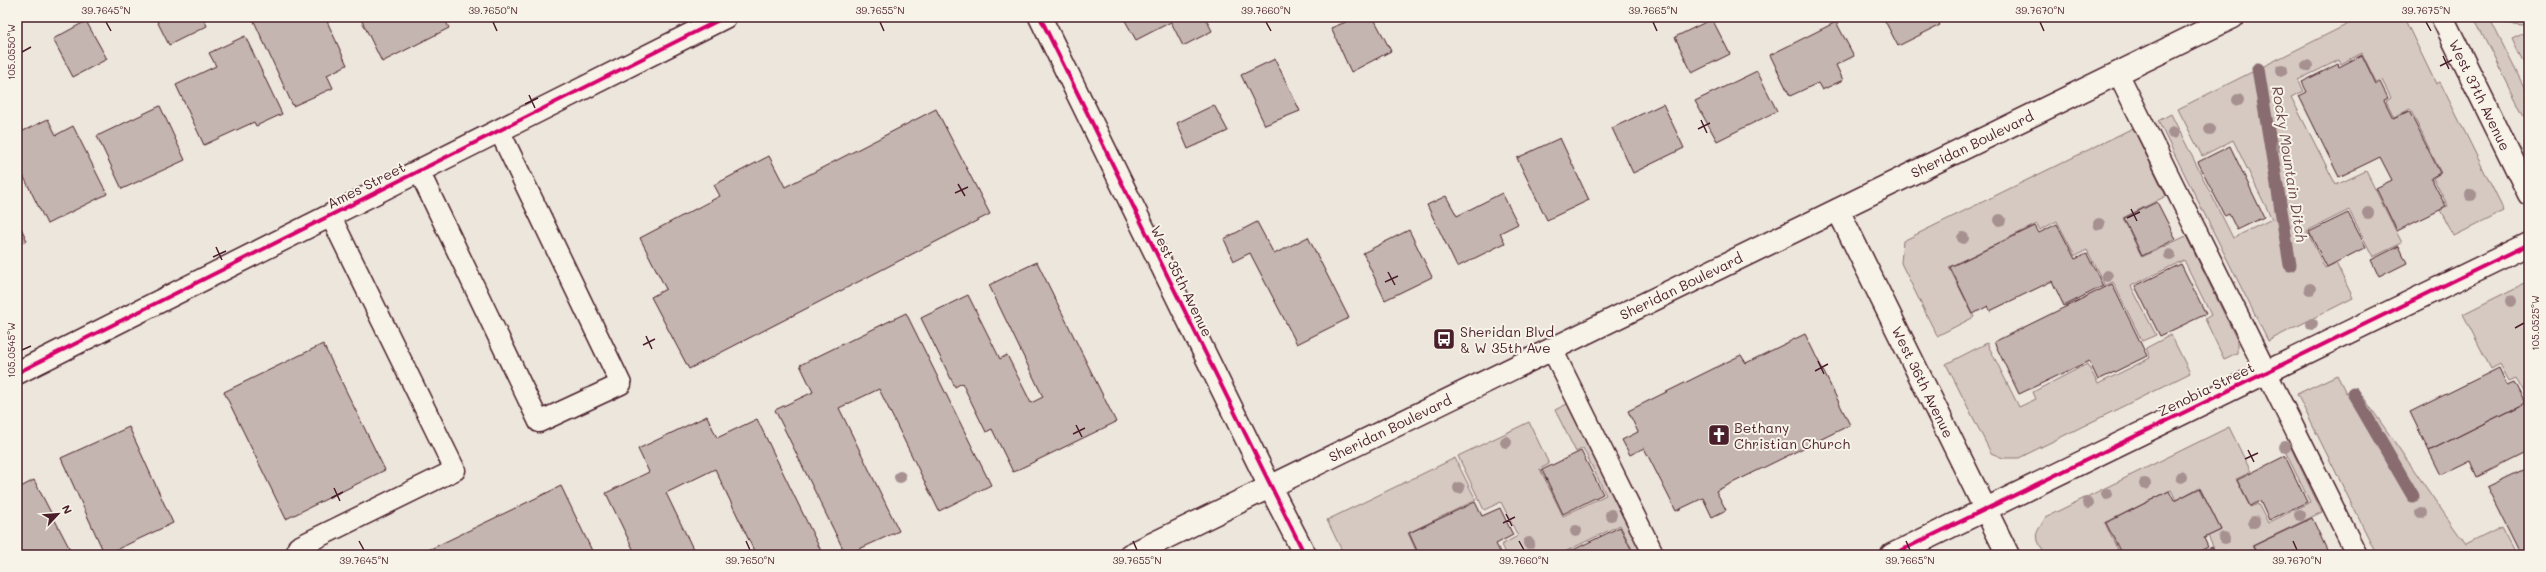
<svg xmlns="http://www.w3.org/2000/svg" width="2546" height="572" viewBox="0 0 2546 572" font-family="Mali,sans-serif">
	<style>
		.green { fill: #d5c9c2; stroke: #907476 }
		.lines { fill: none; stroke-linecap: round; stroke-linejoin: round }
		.stream { stroke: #896c6f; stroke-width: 13 }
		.building { fill: #c4b5b0; stroke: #4a1f2b }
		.lane-casing { stroke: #4a1f2b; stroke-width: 23 }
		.street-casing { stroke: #4a1f2b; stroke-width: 25 }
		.secondary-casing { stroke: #4a1f2b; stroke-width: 25 }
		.primary-casing { stroke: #4a1f2b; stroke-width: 25 }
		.lane { stroke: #f7f3e8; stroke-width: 20 }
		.street { stroke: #f7f3e8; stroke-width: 22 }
		.secondary { stroke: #f7f3e8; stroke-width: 22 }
		.primary { stroke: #f7f3e8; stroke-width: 22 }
		.cycleway-casing { stroke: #f7f3e8; stroke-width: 6 }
		.cycleway { stroke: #d6006c; stroke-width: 4 }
		.tree { fill: #a69090 }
		.ticks { fill: none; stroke: #4a1f2b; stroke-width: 1.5 }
		.labels { text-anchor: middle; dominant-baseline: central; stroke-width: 4; stroke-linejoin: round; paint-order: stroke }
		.street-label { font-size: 14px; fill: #4a1f2b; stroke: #f7f3e8 }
		.poi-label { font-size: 14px; fill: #4a1f2b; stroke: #f7f3e8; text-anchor: start }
		.water-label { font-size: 15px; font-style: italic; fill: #6f4c53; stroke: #f7f3e8 }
		.neatline { fill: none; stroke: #4a1f2b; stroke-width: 1.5 }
		.ticks-label { font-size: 10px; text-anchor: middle; fill: #4a1f2b }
	</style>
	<rect width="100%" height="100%" fill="#ece6dd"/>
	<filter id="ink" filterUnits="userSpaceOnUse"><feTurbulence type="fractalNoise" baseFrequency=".025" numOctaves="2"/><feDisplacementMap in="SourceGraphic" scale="8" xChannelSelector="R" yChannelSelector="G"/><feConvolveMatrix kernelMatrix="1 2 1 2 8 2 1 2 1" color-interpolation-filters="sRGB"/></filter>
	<g filter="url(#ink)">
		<g class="green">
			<polygon points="2362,17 2401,17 2405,20 2436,84 2440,82 2504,211 2454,236 2440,210 2448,206 2433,178 2441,173 2410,109 2394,117 2386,101 2391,98 2382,80 2376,82 2362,53 2341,64 2339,60 2298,80 2304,91 2291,97 2336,185 2366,171 2402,243 2373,257 2349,210 2307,231 2325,268 2336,263 2353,298 2268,341 2158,121 2171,114 2233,238 2272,219 2233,140 2202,156 2178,109"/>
			<polygon points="2474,17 2489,17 2529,97 2529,126"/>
			<polygon points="2501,17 2529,17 2529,18 2523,25 2504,23"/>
			<polygon points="2529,31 2529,74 2512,39"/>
			<polygon points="2133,128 2166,196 2123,218 2142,257 2186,236 2237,340 2237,353 2224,359 2205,319 2211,315 2184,260 2131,286 2156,335 2142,341 2113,282 2105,286 2087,250 2075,256 2057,221 2040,230 2037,224 1949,267 1974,317 1937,336 1901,263 1903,241"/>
			<polygon points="2529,281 2529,404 2516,378 2509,381 2500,364 2491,369 2463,314"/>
			<polygon points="2171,335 2190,373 2019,458 2003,458 1991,453 1946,364 1987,343 2019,407 2036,399 2033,392 2087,364 2098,384 2150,358 2146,348"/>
			<polygon points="2337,375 2346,393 2357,388 2466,545 2502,527 2517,555 2377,555 2297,394"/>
			<polygon points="1571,402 1646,555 1635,555 1620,525 1558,555 1547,555 1545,551 1537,555 1506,555 1501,545 1518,536 1501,502 1484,510 1458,456 1529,422 1549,464 1540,469 1563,516 1606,495 1583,448 1576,452 1555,410"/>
			<polygon points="2229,427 2251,472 2236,479 2250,507 2258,504 2268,523 2310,502 2283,447 2289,444 2322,512 2252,546 2256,555 2217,555 2208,536 2221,530 2200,487 2176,500 2171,490 2105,523 2120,555 2045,555 2038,541 2037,532 2046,517"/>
			<polygon points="1455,458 1476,500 1408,533 1418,555 1344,555 1327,520"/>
		</g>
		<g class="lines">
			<g class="stream">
				<polyline points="2258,69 2290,265"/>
				<polyline points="2353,393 2413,496"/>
			</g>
		</g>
		<g class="building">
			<polygon points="155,17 203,17 207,26 169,45"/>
			<polygon points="257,17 325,17 347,65 327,75 333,88 293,106 253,19"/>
			<polygon points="360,17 444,17 449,28 382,62"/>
			<polygon points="1123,17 1205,17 1212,31 1183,46 1171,22 1136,40"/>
			<polygon points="1358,17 1373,17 1391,51 1351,72 1331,28"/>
			<polygon points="1883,17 1936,17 1940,25 1898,46"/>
			<polygon points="1712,19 1730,54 1692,73 1675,37"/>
			<polygon points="86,21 107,59 73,77 53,39"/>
			<polygon points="1836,22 1854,56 1836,65 1843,80 1822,90 1818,83 1790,96 1770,55"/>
			<polygon points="245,36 282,114 256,126 254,122 204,145 176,85 216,66 209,53"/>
			<polygon points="2362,55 2376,84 2380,82 2388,98 2384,100 2393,118 2409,111 2440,173 2431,178 2446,207 2397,231 2376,188 2392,180 2380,157 2339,177 2299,96 2307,92 2302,82 2338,64 2339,67"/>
			<polygon points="1275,59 1300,111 1265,125 1241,75"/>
			<polygon points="1757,71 1777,111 1717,141 1695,101"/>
			<polygon points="1663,104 1684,148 1633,173 1612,128"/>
			<polygon points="1214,105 1228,131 1188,149 1177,123"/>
			<polygon points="160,106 185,160 122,189 97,136"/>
			<polygon points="936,109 990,214 689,369 651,297 666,289 640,238 720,196 714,185 769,156 785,187"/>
			<polygon points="48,119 56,135 73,126 107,194 47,224 17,163 17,134"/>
			<polygon points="1560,138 1589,200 1547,220 1517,158"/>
			<polygon points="2230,146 2264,217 2237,230 2229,214 2225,216 2198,162"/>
			<polygon points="1502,193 1518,224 1500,233 1505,243 1457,267 1427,205 1446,196 1457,216"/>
			<polygon points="2157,202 2176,239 2142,256 2124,218"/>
			<polygon points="2348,213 2366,247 2327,267 2309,232"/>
			<polygon points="17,219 27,241 17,245"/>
			<polygon points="1257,222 1274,254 1308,237 1349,318 1297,344 1250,253 1234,261 1224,239"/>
			<polygon points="2057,224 2075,259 2087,254 2103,286 2064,306 2052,281 1990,311 1988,306 1973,314 1950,267 2035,226 2039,233"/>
			<polygon points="1409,230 1432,277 1385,300 1363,253"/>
			<polygon points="2399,246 2407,263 2379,277 2371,260"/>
			<polygon points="1037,262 1116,422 1013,472 992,429 986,432 962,383 955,387 921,318 968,295 1000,359 1007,355 1031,403 1043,397 989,285"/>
			<polygon points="2181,264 2206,314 2160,336 2135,286"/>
			<polygon points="2112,284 2147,356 2098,380 2089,361 2019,394 1994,342"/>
			<polygon points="906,313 991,485 939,511 879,389 839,408 899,531 846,555 775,410 813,392 800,365"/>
			<polygon points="1805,334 1850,425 1716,491 1726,510 1712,517 1703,498 1676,511 1644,448 1630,455 1622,440 1638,432 1628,411 1741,355 1746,363"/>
			<polygon points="323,344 385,470 286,519 224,392"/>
			<polygon points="2499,368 2507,385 2514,382 2525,403 2429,451 2410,412"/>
			<polygon points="2525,403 2529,412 2529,451 2477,477 2470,461 2441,475 2429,451"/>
			<polygon points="707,416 717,438 757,419 823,555 756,555 715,469 666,493 696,555 636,555 606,493 649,472 638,449"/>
			<polygon points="129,427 173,523 105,555 61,458"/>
			<polygon points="1581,451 1603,494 1563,514 1542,470"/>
			<polygon points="2285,456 2307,502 2269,520 2260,501 2250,506 2237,480"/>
			<polygon points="2529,467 2529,555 2521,555 2487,487"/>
			<polygon points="34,480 73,555 17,555 17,489"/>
			<polygon points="561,486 594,555 418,555"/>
			<polygon points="2200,488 2221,530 2204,538 2208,547 2192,555 2122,555 2106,523 2169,491 2174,501"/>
			<polygon points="1475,502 1482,516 1500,508 1513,535 1496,544 1500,552 1494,555 1419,555 1409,533"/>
			<polygon points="2312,518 2327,550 2318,555 2257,555 2253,546"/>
			<polygon points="1620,527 1634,555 1563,555"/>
			<polygon points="2212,547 2216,555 2196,555"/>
		</g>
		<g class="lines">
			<g class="lane-casing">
				<g id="lane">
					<polyline points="2118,73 2357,555"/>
					<polyline points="419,171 539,422 621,384 499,130"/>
					<polyline points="1552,349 1654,555"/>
					<polyline points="298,547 455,470 330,215"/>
				</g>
			</g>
			<g class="street-casing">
				<g id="street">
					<polyline points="2442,17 2529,194"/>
					<polyline points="1838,210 2008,555"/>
					<polyline points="17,373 725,17"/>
					<polyline points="1270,487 1305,555"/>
					<polyline points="1892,555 2529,244"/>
				</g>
			</g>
			<g class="secondary-casing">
				<polyline id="secondary" points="1040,17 1270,487"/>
			</g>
			<g class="primary-casing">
				<polyline id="primary" points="1130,555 2233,17"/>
			</g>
			<use href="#lane" class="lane"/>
			<use href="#street" class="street"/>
			<use href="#secondary" class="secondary"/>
			<use href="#primary" class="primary"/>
			<g class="cycleway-casing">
				<g id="cycleway">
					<polyline points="1040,17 1305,555"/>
					<polyline points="17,373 725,17"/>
					<polyline points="1892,555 2529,244"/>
				</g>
			</g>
			<use href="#cycleway" class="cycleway"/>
		</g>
		<g class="tree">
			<circle cx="2307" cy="66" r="6"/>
			<circle cx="2282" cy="70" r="6"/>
			<circle cx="2238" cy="100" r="6"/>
			<circle cx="2210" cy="129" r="6"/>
			<circle cx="2173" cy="133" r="6"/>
			<circle cx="2281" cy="146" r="6"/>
			<circle cx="2471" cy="195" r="6"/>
			<circle cx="2368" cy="213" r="6"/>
			<circle cx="2000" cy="220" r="6"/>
			<circle cx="2099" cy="224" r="6"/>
			<circle cx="1963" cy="238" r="6"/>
			<circle cx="2170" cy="255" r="6"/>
			<circle cx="2107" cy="276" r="6"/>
			<circle cx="2310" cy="289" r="6"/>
			<circle cx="2511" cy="301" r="6"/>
			<circle cx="2312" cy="324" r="6"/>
			<circle cx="1506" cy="442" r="6"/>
			<circle cx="2285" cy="447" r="6"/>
			<circle cx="900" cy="477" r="6"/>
			<circle cx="2181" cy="477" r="6"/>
			<circle cx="2145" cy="484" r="6"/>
			<circle cx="1459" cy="488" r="6"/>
			<circle cx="2107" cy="494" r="6"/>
			<circle cx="2088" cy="503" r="6"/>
			<circle cx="2421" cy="513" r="6"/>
			<circle cx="1611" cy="515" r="6"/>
			<circle cx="2300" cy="515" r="6"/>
			<circle cx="2254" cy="522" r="6"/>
			<circle cx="1576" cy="531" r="6"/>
			<circle cx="2224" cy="538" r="6"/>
			<circle cx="1529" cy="543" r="6"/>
		</g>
	</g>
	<path class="ticks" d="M106 22 111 31M493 22 497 31M880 22 884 31M1266 22 1271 31M1653 22 1657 31M2040 22 2044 31M2426 22 2431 31M22 52 31 47M2443 56 2449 69M2440 66 2452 60M529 95 535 108M525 104 538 98M1701 120 1707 133M1698 129 1710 123M958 184 965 196M955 193 968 187M2131 209 2137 221M2127 218 2140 212M216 247 222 260M213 257 226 251M1388 272 1395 285M1385 282 1398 276M2515 328 2524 323M646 336 652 349M643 345 655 339M22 350 31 346M1818 361 1824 374M1815 371 1828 364M1076 425 1082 437M1073 434 1085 428M2248 450 2254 462M2245 459 2258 453M334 488 340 501M331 498 343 492M1506 514 1512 526M1503 523 1515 517M359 541 364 550M746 541 750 550M1133 541 1137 550M1519 541 1524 550M1906 541 1910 550M2293 541 2297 550"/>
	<defs>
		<g id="bus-square" transform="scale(1.15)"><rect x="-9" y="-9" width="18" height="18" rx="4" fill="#4a1f2b" stroke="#f7f3e8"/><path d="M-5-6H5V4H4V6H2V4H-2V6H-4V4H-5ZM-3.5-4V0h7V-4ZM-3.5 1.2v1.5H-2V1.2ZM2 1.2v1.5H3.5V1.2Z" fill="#fff"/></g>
		<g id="church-square" transform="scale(1.15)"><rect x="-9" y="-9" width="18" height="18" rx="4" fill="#4a1f2b" stroke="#f7f3e8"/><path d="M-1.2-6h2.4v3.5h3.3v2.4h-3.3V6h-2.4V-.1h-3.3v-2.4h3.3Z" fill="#fff"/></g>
	</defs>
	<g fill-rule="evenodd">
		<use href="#bus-square" x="1444" y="339"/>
		<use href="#church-square" x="1719" y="435"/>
	</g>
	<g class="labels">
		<g class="street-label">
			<text transform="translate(2480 95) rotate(64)">West 37th Avenue</text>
			<text transform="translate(1972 144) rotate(-26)">Sheridan Boulevard</text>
			<text transform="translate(366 185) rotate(-27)">Ames Street</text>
			<text transform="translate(1182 281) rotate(64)">West 35th Avenue</text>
			<text transform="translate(1681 286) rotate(-26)">Sheridan Boulevard</text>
			<text transform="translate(1923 382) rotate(64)">West 36th Avenue</text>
			<text transform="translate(2206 389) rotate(-26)">Zenobia Street</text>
			<text transform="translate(1390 428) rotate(-26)">Sheridan Boulevard</text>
		</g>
		<g class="poi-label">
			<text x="1460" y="331">Sheridan Blvd<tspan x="1460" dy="16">&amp; W 35th Ave</tspan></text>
			<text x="1734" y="427">Bethany<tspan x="1734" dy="16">Christian Church</tspan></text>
		</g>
		<g class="water-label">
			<text transform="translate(2290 164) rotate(81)">Rocky Mountain Ditch</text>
		</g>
	</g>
	<rect width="2546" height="572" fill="none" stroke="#f7f3e8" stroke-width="44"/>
	<g transform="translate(58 514) rotate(64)" stroke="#f7f3e8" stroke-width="3" paint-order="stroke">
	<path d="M0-3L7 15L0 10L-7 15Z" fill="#4a1f2b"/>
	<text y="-6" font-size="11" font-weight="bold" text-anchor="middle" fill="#4a1f2b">N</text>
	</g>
	<rect x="22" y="22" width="2502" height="528" class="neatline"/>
	<g class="ticks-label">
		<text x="106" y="14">39.7645°N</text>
		<text x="493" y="14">39.7650°N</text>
		<text x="880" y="14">39.7655°N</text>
		<text x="1266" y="14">39.7660°N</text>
		<text x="1653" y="14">39.7665°N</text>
		<text x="2040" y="14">39.7670°N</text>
		<text x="2426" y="14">39.7675°N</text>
		<text transform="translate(11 52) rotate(-90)" y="4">105.0550°W</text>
		<text transform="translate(2535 323) rotate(-90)" y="4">105.0525°W</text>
		<text transform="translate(11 350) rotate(-90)" y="4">105.0545°W</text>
		<text x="364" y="564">39.7645°N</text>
		<text x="750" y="564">39.7650°N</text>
		<text x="1137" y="564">39.7655°N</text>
		<text x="1524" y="564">39.7660°N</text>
		<text x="1910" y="564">39.7665°N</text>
		<text x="2297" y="564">39.7670°N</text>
	</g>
</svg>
